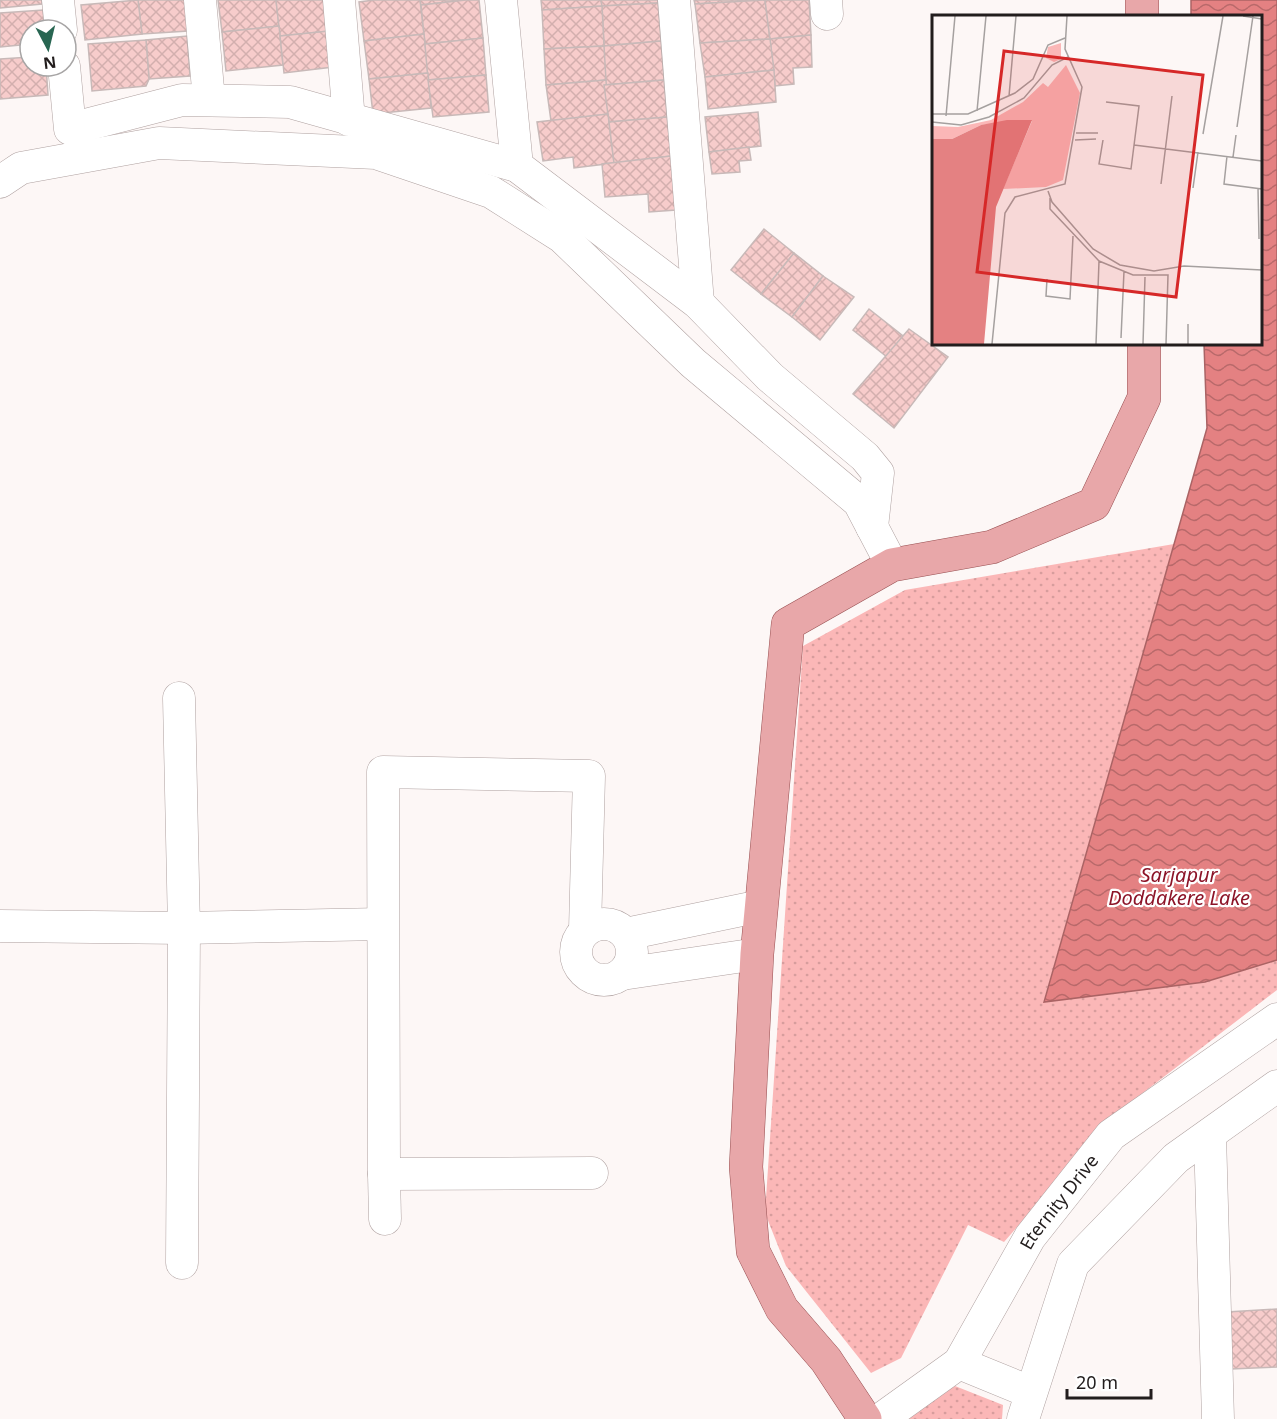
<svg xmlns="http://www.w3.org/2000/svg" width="1277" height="1419" viewBox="0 0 1277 1419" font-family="'Noto Sans',sans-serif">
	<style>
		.grass { fill: url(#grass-dots) }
		.water { fill: url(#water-waves); stroke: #aa6364; stroke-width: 1.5 }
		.building { fill: url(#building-cross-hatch); stroke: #c8b9b8; stroke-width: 1.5 }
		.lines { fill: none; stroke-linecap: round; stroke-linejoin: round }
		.minor-casing { stroke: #afa1a0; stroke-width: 33 }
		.major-casing { stroke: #985052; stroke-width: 34 }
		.minor { stroke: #fff; stroke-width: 32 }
		.major { stroke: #e8a7a9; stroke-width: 33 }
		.labels { text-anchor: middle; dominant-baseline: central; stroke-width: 4.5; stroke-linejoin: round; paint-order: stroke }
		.street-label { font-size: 18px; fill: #221d1d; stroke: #fff }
		.water-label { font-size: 20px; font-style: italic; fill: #8c1428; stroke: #fff }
		.inset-road { fill: none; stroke: #a5a09f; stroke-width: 1.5 }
		.view { fill: #d62828; fill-opacity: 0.15; stroke: #d62828; stroke-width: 3 }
		.inset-edge { fill: none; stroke: #221d1d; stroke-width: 3 }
	</style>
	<defs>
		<pattern id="grass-dots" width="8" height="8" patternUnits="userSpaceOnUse" patternTransform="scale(1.5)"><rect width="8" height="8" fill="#fbb7b7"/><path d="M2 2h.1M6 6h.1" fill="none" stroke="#d79d9d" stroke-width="1.8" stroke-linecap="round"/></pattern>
		<pattern id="water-waves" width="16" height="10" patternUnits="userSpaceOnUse" patternTransform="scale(1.5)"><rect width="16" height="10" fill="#e48182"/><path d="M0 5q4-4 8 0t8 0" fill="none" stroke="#b8696a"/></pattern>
		<pattern id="building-cross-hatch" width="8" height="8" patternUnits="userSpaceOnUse" patternTransform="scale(1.5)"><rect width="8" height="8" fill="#f7cccb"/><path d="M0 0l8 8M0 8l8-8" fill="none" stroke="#d3afae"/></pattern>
	</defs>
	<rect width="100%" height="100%" fill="#fdf7f6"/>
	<g class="grass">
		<polygon points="1174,544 1044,1001 1205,982 1277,960 1277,990 1118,1112 1004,1242 968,1225 901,1358 871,1373 786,1266 765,1213 803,646 905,590"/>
		<polygon points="955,1386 1003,1405 1002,1419 909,1419 908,1411"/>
	</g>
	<polygon class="water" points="1191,0 1277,0 1277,960 1205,982 1044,1002 1207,428 1204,344 1260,344 1260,16 1191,16"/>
	<g class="building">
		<polygon points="0,0 42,0 42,4 0,8"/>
		<polygon points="138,0 186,0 188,31 142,34"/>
		<polygon points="138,0 142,34 85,40 81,5"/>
		<polygon points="218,0 276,0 279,26 222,32"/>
		<polygon points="276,0 326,0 329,31 280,36"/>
		<polygon points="374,0 420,0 424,34 364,41 359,2"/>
		<polygon points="420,0 466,0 421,5"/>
		<polygon points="466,0 479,0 483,38 425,44 421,5"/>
		<polygon points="541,0 601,0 602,6 542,10"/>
		<polygon points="601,0 658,0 658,3 602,6"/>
		<polygon points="694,0 764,0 695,4"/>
		<polygon points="765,0 770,39 700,43 695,4"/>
		<polygon points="765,0 809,0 811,35 770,39"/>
		<polygon points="658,3 661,41 604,46 602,6"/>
		<polygon points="602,6 604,46 544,49 542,10"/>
		<polygon points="43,10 45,30 30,30 30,44 0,47 0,13"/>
		<polygon points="279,26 283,65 226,71 222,32"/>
		<polygon points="329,31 333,67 284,73 280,36"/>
		<polygon points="424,34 428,73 369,79 364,41"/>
		<polygon points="811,35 812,67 793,68 794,84 775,86 770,39"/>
		<polygon points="187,36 190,76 149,79 146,40"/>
		<polygon points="483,38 486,75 428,80 425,44"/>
		<polygon points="770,39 774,70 705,77 700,43"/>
		<polygon points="146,40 149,79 146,86 92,91 88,44"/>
		<polygon points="661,41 664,80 604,85 604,46"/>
		<polygon points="604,46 606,80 546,85 544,49"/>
		<polygon points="30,57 30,66 46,66 48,95 0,99 0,59"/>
		<polygon points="774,70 776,102 708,109 705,77"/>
		<polygon points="428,73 431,108 373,114 369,79"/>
		<polygon points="486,75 489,112 433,117 428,80"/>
		<polygon points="606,80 608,114 551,121 546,85"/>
		<polygon points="664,80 667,117 609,122 604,85"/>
		<polygon points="758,112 761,146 709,152 705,117"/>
		<polygon points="608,114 614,163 574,168 573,157 543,161 537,122"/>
		<polygon points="667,117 671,156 614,163 609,122"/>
		<polygon points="749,147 751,160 739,161 740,172 712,174 709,152"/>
		<polygon points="671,156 676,210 649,212 648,194 605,197 602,164"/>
		<polygon points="764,229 794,253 761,294 731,270"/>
		<polygon points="794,253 823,276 792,317 761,294"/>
		<polygon points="823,276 854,297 820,340 792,317"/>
		<polygon points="869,309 903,336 887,357 853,330"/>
		<polygon points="909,329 948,357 894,428 853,394"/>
		<polygon points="1277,1309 1277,1367 1231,1369 1227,1312"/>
	</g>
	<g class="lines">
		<g class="minor-casing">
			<g id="minor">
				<polyline points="58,0 61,30"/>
				<polyline points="200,0 209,100"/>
				<polyline points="339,0 349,120"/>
				<polyline points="501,0 517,166 698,303 770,377 865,457 878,473 872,527"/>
				<polyline points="674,0 698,303"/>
				<polyline points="826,0 827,14"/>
				<polyline points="64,66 70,129 182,100 290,102 517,166"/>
				<polyline points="0,182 21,168 159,143 376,153 491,192 562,237 693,363 859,502 892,565"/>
				<polyline points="179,698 184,928 182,1263"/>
				<circle cx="604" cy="952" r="28"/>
				<polyline points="0,926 184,928 382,924"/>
				<polyline points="585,930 589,776 383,772 384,1174 592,1173"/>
				<polyline points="626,934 761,906"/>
				<polyline points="622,974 757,954"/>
				<polyline points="1210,1135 1218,1419"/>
				<polyline points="384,1174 385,1219"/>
				<polyline points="959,1363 1030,1392"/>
				<path id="s1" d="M881 1419 959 1363 1030 1237 1111 1135 1277 1019"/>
				<polyline points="1023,1419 1073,1264 1176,1158 1277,1086"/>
			</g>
		</g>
		<g class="major-casing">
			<g id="major">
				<polyline points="1142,0 1142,16"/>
				<polyline points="865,1419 826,1360 782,1309 753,1251 746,1167 757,954 788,624 892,565 992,547 1094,504 1144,398 1144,344"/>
			</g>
		</g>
		<use href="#minor" class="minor"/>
		<use href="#major" class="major"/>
	</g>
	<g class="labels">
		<g class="street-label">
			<text stroke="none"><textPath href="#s1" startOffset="286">Eternity Drive</textPath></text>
		</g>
		<g class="water-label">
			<text x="1179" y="874">Sarjapur<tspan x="1179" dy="23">Doddakere Lake</tspan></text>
		</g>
	</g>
	<g transform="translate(932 15)">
		<rect width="330" height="330" fill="#fdf7f6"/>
		<path d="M129 28V44L122 47 114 43 116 32ZM134 50 148 78 131 165 114 172 71 174 100 106 49 110 20 124H0V111L26 112 59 105 91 87 111 68 116 72Z" fill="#fbb7b7"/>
		<path d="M75 105H100L64 192 52 329H0V124H20L49 110Z" fill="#e48182"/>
		<path class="inset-road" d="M311 1 330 4M77 81 84 1M45 96 54 1M0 99H36L83 78 101 64 116 30 133 23M14 101 23 1M0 107 29 110 57 102 92 83 120 50 136 42M305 112 321 1M144 118H166M271 119 291 1M143 125 164 124M171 125 167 149 199 154 207 91 174 87M202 130 330 146M295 141 292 169 330 174M301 142 304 120M229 169 240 81M261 173 266 137M326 173 327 224M116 176 120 187 161 234 188 250 222 256 252 251 330 255M118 183V194L167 246 164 329M167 246 201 260H236L234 329M115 264 114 281 138 284 141 221M189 323 192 256M60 329 73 198 83 182 133 169 150 72 133 34 135 1M211 329 213 262M256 329V309"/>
		<path class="view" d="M72 36 271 60 244 282 45 257Z"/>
		<rect width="330" height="330" class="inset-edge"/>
	</g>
	<g transform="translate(48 48) rotate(173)"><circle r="28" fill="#ffffff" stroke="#a7a5a5" stroke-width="1.5"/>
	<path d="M0-4.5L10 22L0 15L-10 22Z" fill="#286652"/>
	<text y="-9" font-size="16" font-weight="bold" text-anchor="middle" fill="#221d1d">N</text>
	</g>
	<path d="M1067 1389v9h84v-9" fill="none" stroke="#221d1d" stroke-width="3"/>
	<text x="1076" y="1389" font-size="18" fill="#221d1d" stroke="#ffffff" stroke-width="4.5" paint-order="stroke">20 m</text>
</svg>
